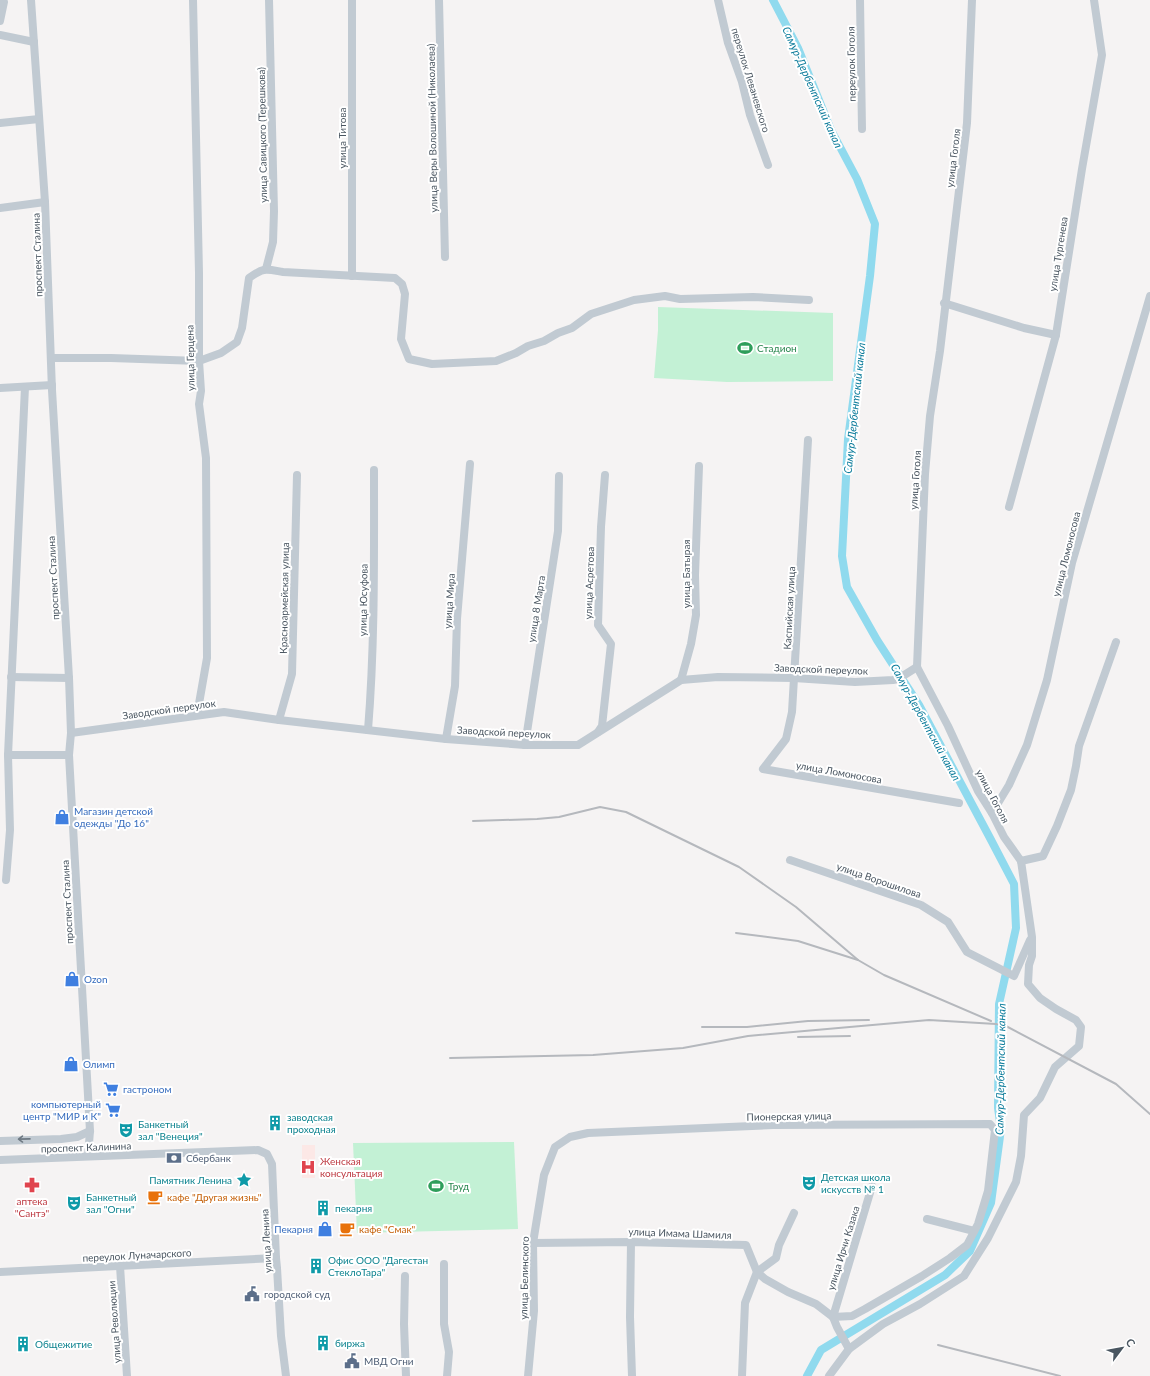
<svg xmlns="http://www.w3.org/2000/svg" width="1150" height="1376" viewBox="0 0 1150 1376" font-family="Lato,sans-serif">
	<style>
		.medical { fill: #fce8e6 }
		.green { fill: #c3f1d5 }
		.lines { fill: none; stroke-linecap: round; stroke-linejoin: round }
		.canal { stroke: #90daee; stroke-width: 8 }
		.minor { stroke: #c1cad2; stroke-width: 8 }
		.rail { stroke: #b5b8bd; stroke-width: 2 }
		.oneway { stroke: #6e7983 }
		.labels { text-anchor: middle; dominant-baseline: central; stroke-width: 4; stroke-linejoin: round; paint-order: stroke }
		.street-label { font-size: 10px; fill: #4a5661; stroke: #fff }
		.leisure-label { font-size: 10px; fill: #27864d; stroke: #fff; text-anchor: start }
		.shop-label { font-size: 10px; fill: #366cbe; stroke: #fff; text-anchor: start }
		.culture-label { font-size: 10px; fill: #0d838f; stroke: #fff; text-anchor: start }
		.service-label { font-size: 10px; fill: #4e5e75; stroke: #fff; text-anchor: start }
		.health-label { font-size: 10px; fill: #be3a42; stroke: #fff; text-anchor: start }
		.food-label { font-size: 10px; fill: #c56008; stroke: #fff; text-anchor: start }
		.water-label { font-size: 11px; font-style: italic; fill: #0c7c9b; stroke: #fff }
	</style>
	<rect width="100%" height="100%" fill="#f5f3f3"/>
	<rect class="medical" x="302" y="1145" width="13" height="33"/>
	<g class="green">
		<polygon points="658,307 833,313 833,381 727,382 654,378 658,330"/>
		<polygon points="514,1142 518,1229 357,1233 353,1143"/>
	</g>
	<g class="lines">
		<polyline class="canal" points="773,0 798,48 831,130 857,179 875,224 870,276 848,439 842,556 847,587 877,640 919,705 990,838 1014,884 1016,928 999,1004 998,1108 1001,1129 991,1203 970,1251 945,1275 821,1350 807,1376"/>
		<g class="minor">
			<polyline points="31,0 45,202 52,390 69,678 71,733 69,755 90,1131 88,1156"/>
			<polyline points="193,0 199,273 199,361 201,391 199,404 206,458 207,658 197,715"/>
			<polyline points="439,0 445,257"/>
			<polyline points="718,0 728,43 742,82 750,115 768,165"/>
			<polyline points="860,0 862,129"/>
			<polyline points="0,21 4,2 3,0"/>
			<polyline points="0,35 34,42"/>
			<polyline points="0,123 39,119"/>
			<polyline points="0,208 45,202"/>
			<polyline points="266,269 273,242 274,211 269,0"/>
			<polyline points="352,276 352,0"/>
			<polyline points="944,303 1024,328 1056,335"/>
			<path d="M51 358H111L199 361 221 353 237 342 242 328 249 278C264 267 266 269 283 272L395 278 402 284 405 294 401 339 409 359 432 364 496 361 516 353 528 346 544 341 558 333 572 328 591 314 634 300 665 296 680 299 753 297 809 300"/>
			<polyline points="0,388 52,385 52,389"/>
			<polyline points="808,440 792,712 786,739 763,769 959,803"/>
			<polyline points="1009,507 1056,335 1082,169 1102,55 1094,0"/>
			<polyline points="11,677 69,678"/>
			<polyline points="681,680 691,644 696,615 695,575 699,466"/>
			<polyline points="279,720 292,674 297,475"/>
			<path d="M368 730C375 644 374 556 374 470"/>
			<polyline points="598,732 602,726 611,644 598,625 601,527 605,475"/>
			<polyline points="71,733 224,712 279,720 446,739 525,745 578,745 681,680 718,677 794,678 855,682 893,680 898,679 917,667"/>
			<polyline points="446,739 455,686 457,619 470,464"/>
			<polyline points="525,745 558,531 559,476"/>
			<polyline points="8,755 69,755"/>
			<polyline points="992,813 1009,785 1027,745 1047,680 1072,563 1150,296"/>
			<polyline points="790,860 921,905 948,922 967,952 1014,976 1030,940"/>
			<polyline points="1021,861 1043,856 1057,826 1071,790 1076,766 1079,746 1116,642"/>
			<polyline points="6,880 10,830 8,755 25,387"/>
			<polyline points="0,1141 61,1139 77,1137 90,1131"/>
			<polyline points="0,1160 258,1150 267,1154 272,1164 276,1258 277,1268 281,1336 286,1376"/>
			<polyline points="927,1219 974,1231"/>
			<polyline points="631,1242 630,1317 632,1376"/>
			<polyline points="533,1243 631,1242 746,1245 757,1272 765,1279 788,1292 816,1304 833,1317 837,1327 849,1349"/>
			<polyline points="444,1264 444,1324 449,1352 447,1376"/>
			<polyline points="120,1266 127,1376"/>
			<polyline points="0,1272 276,1258"/>
			<polyline points="405,1276 404,1324 406,1376"/>
			<polyline points="528,1376 534,1311 533,1243 544,1175 555,1147 570,1137 588,1133 773,1125 990,1124 995,1130 988,1191 978,1224 967,1245 950,1258 922,1276 865,1309 852,1316 833,1317 872,1186"/>
			<polyline points="742,1376 745,1303 757,1272 776,1258 779,1245 794,1213"/>
			<polyline points="829,1376 849,1349 883,1324 920,1304 964,1276 988,1238 1016,1182 1021,1156 1024,1115 1040,1098 1055,1067 1079,1046 1081,1027 1076,1020 1056,1009 1040,998 1028,984 1029,965 1032,956 1032,937 1021,861 1004,837 992,813 978,791 948,726 917,667 925,474 930,416 940,351 967,123 972,0"/>
		</g>
		<g class="rail">
			<polyline points="473,821 537,819 559,817 600,807 626,812 739,867 796,907 858,960"/>
			<polyline points="736,933 798,941 858,960 884,975 991,1021"/>
			<polyline points="702,1027 747,1027 808,1021 869,1020"/>
			<polyline points="798,1037 850,1036"/>
			<polyline points="450,1058 593,1055 683,1048 748,1036 929,1020 996,1024 1004,1025 1116,1084 1150,1114"/>
			<polyline points="938,1345 1060,1376"/>
		</g>
	</g>
	<defs><path id="oneway-shaft" d="M-6 0H5M1.5-3L5.5 0L1.5 3" fill="none" stroke-width="1.6" stroke-linecap="round" stroke-linejoin="round"/></defs>
	<use class="oneway" href="#oneway-shaft" transform="translate(24 1139) rotate(179)"/>
	<defs>
		<g id="stadium-bare" transform="scale(1.2)"><path d="M0-5a6.5 5 0 1 0 0 10a6.5 5 0 1 0 0-10ZM-3.5-1.8h7v3.6h-7Z" fill="#2e9e5b" stroke="#fff" stroke-width="2.5" paint-order="stroke"/></g>
		<g id="shop-bare" transform="scale(1.2)"><path d="M-5-2.5h2.3a2.7 3.5 0 0 1 5.4 0H5L5.5 6h-11ZM-1.5-2.5h3a1.5 2.3 0 0 0-3 0Z" fill="#3f7fe0" stroke="#fff" stroke-width="2.5" paint-order="stroke"/></g>
		<g id="supermarket-bare" transform="scale(1.2)"><path d="M-6-5.5h2.5l.6 2H6L4.5 2H-2.5L-4.4-4H-6ZM-1.5 3.2a1.3 1.3 0 1 0 .1 0ZM3 3.2a1.3 1.3 0 1 0 .1 0Z" fill="#3f7fe0" stroke="#fff" stroke-width="2.5" paint-order="stroke"/></g>
		<g id="building-bare" transform="scale(1.2)"><path d="M-4-6H4V6H1V3H-1V6H-4ZM-2.5-4.3h1.7v1.8h-1.7ZM.8-4.3h1.7v1.8H.8ZM-2.5-1h1.7V.8h-1.7ZM.8-1h1.7V.8H.8Z" fill="#0f9aa8" stroke="#fff" stroke-width="2.5" paint-order="stroke"/></g>
		<g id="theatre-bare" transform="scale(1.2)"><path d="M-5-5.5Q0-4 5-5.5V0Q5 5 0 6Q-5 5-5 0ZM-3.3-2.5H-1v1.5H-3.3ZM1-2.5H3.3v1.5H1ZM-2.8 1Q0 5.5 2.8 1Z" fill="#0f9aa8" stroke="#fff" stroke-width="2.5" paint-order="stroke"/></g>
		<g id="bank-bare" transform="scale(1.2)"><path d="M-6-4H6V4H-6ZM0-2.3a2.3 2.3 0 1 0 0 4.6a2.3 2.3 0 1 0 0-4.6Z" fill="#5c6f8a" stroke="#fff" stroke-width="2.5" paint-order="stroke"/></g>
		<g id="hospital-bare" transform="scale(1.2)"><path d="M-5-5h3v3.5h4V-5h3V5h-3V1.5h-4V5h-3Z" fill="#e0444e" stroke="#fff" stroke-width="2.5" paint-order="stroke"/></g>
		<g id="sight-bare" transform="scale(1.2)"><path d="M0-6L1.8-2.2L6-1.7L2.9 1.2L3.7 5.4L0 3.3L-3.7 5.4L-2.9 1.2L-6-1.7L-1.8-2.2Z" fill="#0f9aa8" stroke="#fff" stroke-width="2.5" paint-order="stroke"/></g>
		<g id="pharmacy-bare" transform="scale(1.2)"><path d="M-2-6h4v4h4v4h-4v4h-4v-4h-4v-4h4Z" fill="#e0444e" stroke="#fff" stroke-width="2.5" paint-order="stroke"/></g>
		<g id="cafe-bare" transform="scale(1.2)"><path d="M-5.5-4.5H6V0H3Q3 3.5 0 3.5H-2.5Q-5.5 3.5-5.5 0ZM3-3.2v2h1.7v-2ZM-6 4.5H4V6H-6Z" fill="#e8710a" stroke="#fff" stroke-width="2.5" paint-order="stroke"/></g>
		<g id="civic-bare" transform="scale(1.2)"><path d="M-.6-6.5H3V-4.5H.6V-3L4-1V1h2V6H-6V1h2V-1L-.6-3ZM-1.2 2.5V6h2.4V2.5Z" fill="#5c6f8a" stroke="#fff" stroke-width="2.5" paint-order="stroke"/></g>
	</defs>
	<g fill-rule="evenodd">
		<use href="#stadium-bare" x="745" y="348"/>
		<use href="#shop-bare" x="62" y="817"/>
		<use href="#shop-bare" x="72" y="979"/>
		<use href="#shop-bare" x="71" y="1064"/>
		<use href="#supermarket-bare" x="111" y="1089"/>
		<use href="#supermarket-bare" x="113" y="1110"/>
		<use href="#building-bare" x="275" y="1123"/>
		<use href="#theatre-bare" x="126" y="1130"/>
		<use href="#bank-bare" x="174" y="1158"/>
		<use href="#hospital-bare" x="308" y="1167"/>
		<use href="#sight-bare" x="244" y="1180"/>
		<use href="#theatre-bare" x="809" y="1183"/>
		<use href="#pharmacy-bare" x="32" y="1185"/>
		<use href="#stadium-bare" x="436" y="1186"/>
		<use href="#cafe-bare" x="155" y="1197"/>
		<use href="#theatre-bare" x="74" y="1203"/>
		<use href="#building-bare" x="323" y="1208"/>
		<use href="#shop-bare" x="325" y="1229"/>
		<use href="#cafe-bare" x="347" y="1229"/>
		<use href="#building-bare" x="316" y="1266"/>
		<use href="#civic-bare" x="252" y="1294"/>
		<use href="#building-bare" x="323" y="1343"/>
		<use href="#building-bare" x="23" y="1344"/>
		<use href="#civic-bare" x="352" y="1361"/>
	</g>
	<g class="labels">
		<g class="street-label">
			<text transform="translate(851 64) rotate(-91)">переулок Гоголя</text>
			<text transform="translate(751 80) rotate(73)">переулок Леваневского</text>
			<text transform="translate(432 128) rotate(-91)">улица Веры Волошиной (Николаева)</text>
			<text transform="translate(262 135) rotate(-91)">улица Савицкого (Терешкова)</text>
			<text transform="translate(342 138) rotate(-90)">улица Титова</text>
			<text transform="translate(953 158) rotate(-83)">улица Гоголя</text>
			<text transform="translate(1058 254) rotate(-81)">улица Тургенева</text>
			<text transform="translate(37 255) rotate(-92)">проспект Сталина</text>
			<text transform="translate(190 358) rotate(-91)">улица Герцена</text>
			<text transform="translate(915 480) rotate(-86)">улица Гоголя</text>
			<text transform="translate(1066 554) rotate(-76)">улица Ломоносова</text>
			<text transform="translate(686 574) rotate(-90)">улица Батырая</text>
			<text transform="translate(53 578) rotate(-93)">проспект Сталина</text>
			<text transform="translate(589 583) rotate(-88)">улица Асретова</text>
			<text transform="translate(284 598) rotate(-89)">Красноармейская улица</text>
			<text transform="translate(363 600) rotate(-89)">улица Юсуфова</text>
			<text transform="translate(449 601) rotate(-86)">улица Мира</text>
			<text transform="translate(789 608) rotate(-87)">Каспийская улица</text>
			<text transform="translate(536 609) rotate(-81)">улица 8 Марта</text>
			<text transform="translate(821 669) rotate(2)">Заводской переулок</text>
			<text transform="translate(169 709) rotate(-8)">Заводской переулок</text>
			<text transform="translate(504 732) rotate(3)">Заводской переулок</text>
			<text transform="translate(839 772) rotate(10)">улица Ломоносова</text>
			<text transform="translate(993 796) rotate(62)">улица Гоголя</text>
			<text transform="translate(879 880) rotate(19)">улица Ворошилова</text>
			<text transform="translate(67 902) rotate(-93)">проспект Сталина</text>
			<text transform="translate(789 1116) rotate(-1)">Пионерская улица</text>
			<text transform="translate(86 1147) rotate(-2)">проспект Калинина</text>
			<text transform="translate(680 1233) rotate(2)">улица Имама Шамиля</text>
			<text transform="translate(266 1241) rotate(-93)">улица Ленина</text>
			<text transform="translate(843 1248) rotate(-73)">улица Ирчи Казака</text>
			<text transform="translate(137 1255) rotate(-3)">переулок Луначарского</text>
			<text transform="translate(524 1278) rotate(-89)">улица Белинского</text>
			<text transform="translate(114 1322) rotate(-94)">улица Революции</text>
		</g>
		<g class="leisure-label">
			<text x="757" y="348">Стадион</text>
			<text x="448" y="1186">Труд</text>
		</g>
		<g class="shop-label">
			<text x="74" y="811">Магазин детской<tspan x="74" dy="12">одежды "До 16"</tspan></text>
			<text x="84" y="979">Ozon</text>
			<text x="83" y="1064">Олимп</text>
			<text x="123" y="1089">гастроном</text>
			<text x="101" y="1104" text-anchor="end">компьютерный<tspan x="101" dy="12">центр "МИР и К"</tspan></text>
			<text x="313" y="1229" text-anchor="end">Пекарня</text>
		</g>
		<g class="culture-label">
			<text x="287" y="1117">заводская<tspan x="287" dy="12">проходная</tspan></text>
			<text x="138" y="1124">Банкетный<tspan x="138" dy="12">зал "Венеция"</tspan></text>
			<text x="821" y="1177">Детская школа<tspan x="821" dy="12">искусств № 1</tspan></text>
			<text x="232" y="1180" text-anchor="end">Памятник Ленина</text>
			<text x="86" y="1197">Банкетный<tspan x="86" dy="12">зал "Огни"</tspan></text>
			<text x="335" y="1208">пекарня</text>
			<text x="328" y="1260">Офис ООО "Дагестан<tspan x="328" dy="12">СтеклоТара"</tspan></text>
			<text x="335" y="1343">биржа</text>
			<text x="35" y="1344">Общежитие</text>
		</g>
		<g class="service-label">
			<text x="186" y="1158">Сбербанк</text>
			<text x="264" y="1294">городской суд</text>
			<text x="364" y="1361">МВД Огни</text>
		</g>
		<g class="health-label">
			<text x="320" y="1161">Женская<tspan x="320" dy="12">консультация</tspan></text>
			<text x="32" y="1201" text-anchor="middle">аптека<tspan x="32" dy="12">"Сантэ"</tspan></text>
		</g>
		<g class="food-label">
			<text x="167" y="1197">кафе "Другая жизнь"</text>
			<text x="359" y="1229">кафе "Смак"</text>
		</g>
		<g class="water-label">
			<text transform="translate(813 87) rotate(66)">Самур-Дербентский канал</text>
			<text transform="translate(854 408) rotate(-84)">Самур-Дербентский канал</text>
			<text transform="translate(926 722) rotate(61)">Самур-Дербентский канал</text>
			<text transform="translate(1000 1069) rotate(-89)">Самур-Дербентский канал</text>
		</g>
	</g>
	<g transform="translate(1122 1348) rotate(58)" stroke="#ffffff" stroke-width="3" paint-order="stroke">
	<path d="M0-3L7 15L0 10L-7 15Z" fill="#4a5661"/>
	<text y="-6" font-size="11" font-weight="bold" text-anchor="middle" fill="#4a5661">С</text>
	</g>
</svg>
